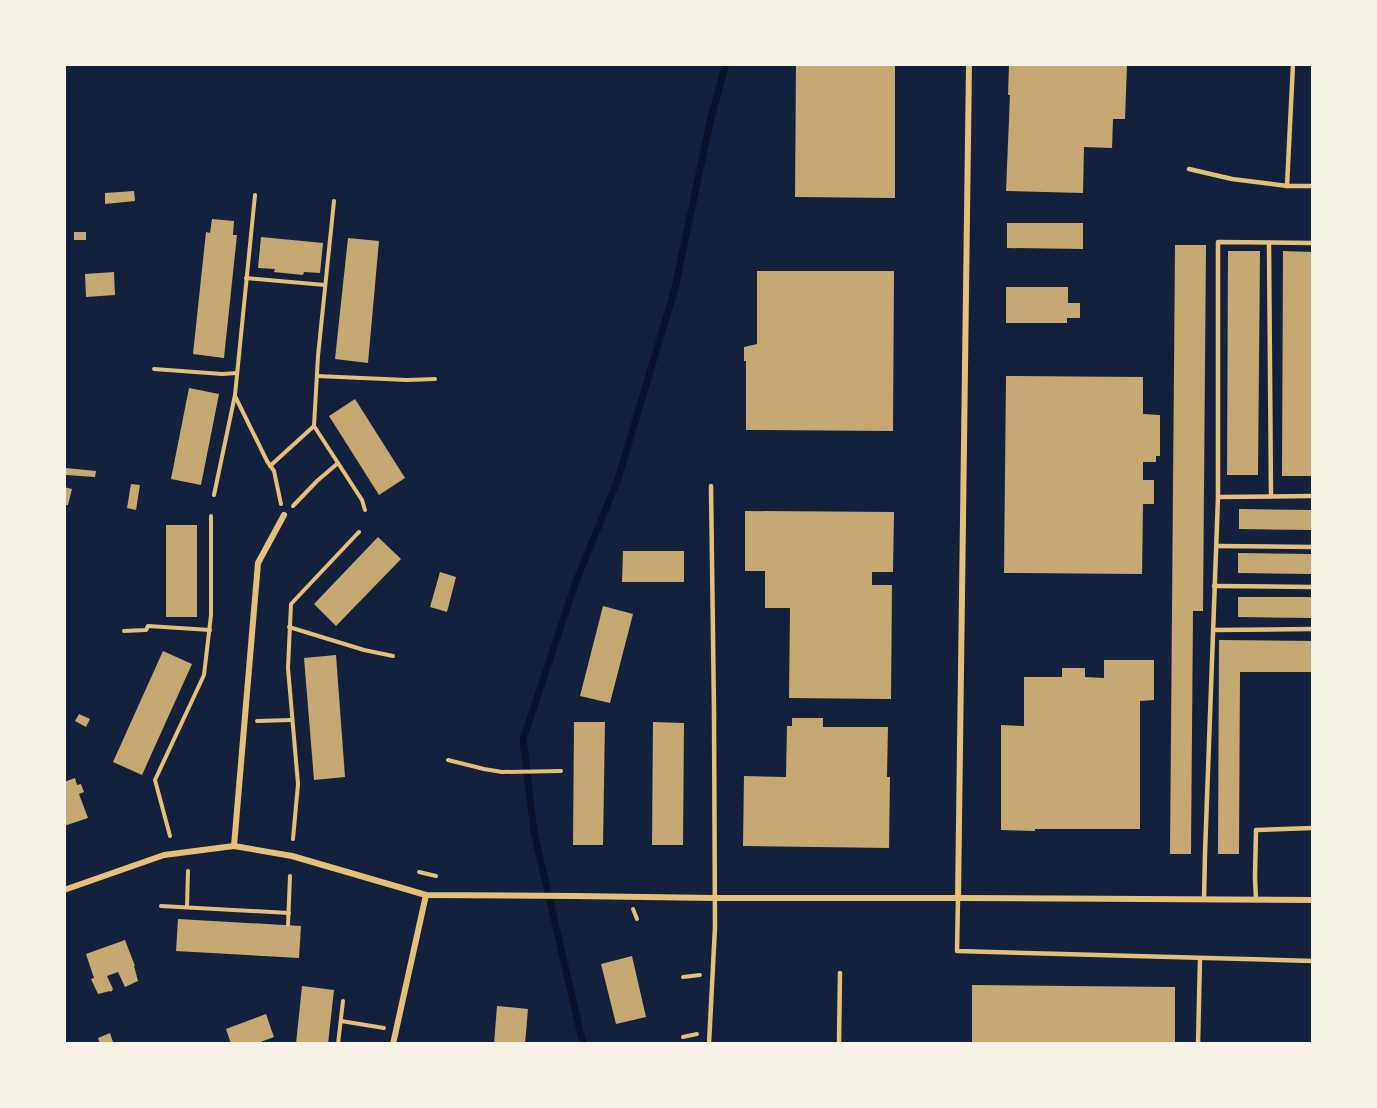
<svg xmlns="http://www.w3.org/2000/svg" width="1377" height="1108" viewBox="0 0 1377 1108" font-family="Signika,sans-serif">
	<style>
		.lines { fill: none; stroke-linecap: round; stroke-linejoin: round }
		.stream { stroke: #0b132b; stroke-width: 7 }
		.building { fill: #c6a872 }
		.path { stroke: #e5c07b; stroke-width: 4 }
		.service { stroke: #e5c07b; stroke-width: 4.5 }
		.minor { stroke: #e5c07b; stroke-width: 6 }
	</style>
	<rect width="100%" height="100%" fill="#14213d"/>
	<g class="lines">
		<polyline class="stream" points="583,1044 534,832 523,739 577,579 618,479 675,288 711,117 726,64"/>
	</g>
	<g class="building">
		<polygon points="796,64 895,64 895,198 795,197"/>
		<polygon points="1009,64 1127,64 1125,119 1113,119 1112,148 1084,147 1083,193 1006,191 1010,95 1008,95"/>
		<polygon points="134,191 135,201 105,204 105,193"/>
		<polygon points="212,219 234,221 233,235 237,235 224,358 193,354 206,232 210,233"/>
		<polygon points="1007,223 1083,223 1083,249 1007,248"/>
		<rect x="74" y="232" width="12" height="8"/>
		<polygon points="261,237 323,243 320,273 304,272 303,275 274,272 275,269 258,268"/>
		<polygon points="348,238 379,241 368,363 335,359"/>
		<polygon points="1175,245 1206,245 1203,611 1193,611 1191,854 1170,854"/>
		<polygon points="1228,251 1260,251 1258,475 1227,475"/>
		<polygon points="1283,251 1312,252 1312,476 1282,476"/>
		<polygon points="757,271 894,271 893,431 746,430 746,361 744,361 744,347 757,344"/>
		<polygon points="114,272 115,295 86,297 85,274"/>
		<polygon points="1006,287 1068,287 1068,303 1080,303 1080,318 1067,318 1067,323 1006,323"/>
		<polygon points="1006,376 1143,377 1143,414 1160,415 1160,456 1156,456 1156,462 1143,462 1143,480 1154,480 1154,504 1143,504 1142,574 1004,573"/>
		<polygon points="189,388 219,394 201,485 171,479"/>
		<polygon points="355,399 405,478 379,495 329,416"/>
		<polygon points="66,468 96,471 95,477 66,475"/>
		<polygon points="131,484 140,485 136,510 127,508"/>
		<polygon points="64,487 72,489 68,505 64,505"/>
		<polygon points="1239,509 1312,510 1312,530 1239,529"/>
		<polygon points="745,511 894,512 893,572 872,572 872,585 892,585 891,699 789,698 790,608 765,608 765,571 745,571"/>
		<rect x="166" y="525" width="31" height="92"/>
		<polygon points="378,537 401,559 336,626 314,604"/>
		<polygon points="623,551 684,551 684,582 622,582"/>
		<polygon points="1238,553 1312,554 1312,574 1238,573"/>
		<polygon points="440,572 456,577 447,612 430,607"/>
		<polygon points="1238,597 1312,597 1312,618 1238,617"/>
		<polygon points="603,606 633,614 610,703 580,696"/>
		<polygon points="1219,640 1312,641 1312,672 1240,672 1239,854 1218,854"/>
		<polygon points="163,651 192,664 142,775 113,762"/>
		<polygon points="336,655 345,777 314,780 304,658"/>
		<polygon points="1104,660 1154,660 1154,700 1140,701 1140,829 1035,829 1035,831 1001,830 1001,725 1024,726 1024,677 1062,677 1062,668 1085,668 1085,677 1104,678"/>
		<polygon points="79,714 90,719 86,727 75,721"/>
		<polygon points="792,718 823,718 823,727 888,727 887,777 890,777 889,848 743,846 744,776 786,777 787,726 792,726"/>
		<polygon points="574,722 605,722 603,845 573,845"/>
		<polygon points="653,722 684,723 683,845 652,845"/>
		<polygon points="75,778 77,785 81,784 84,792 79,794 88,818 64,826 64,782"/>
		<polygon points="178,919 301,926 299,958 176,951"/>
		<polygon points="125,940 135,966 134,966 138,981 125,987 118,972 107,976 113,989 111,992 110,991 98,994 91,979 94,978 86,954"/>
		<polygon points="632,956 646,1017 616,1024 601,964"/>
		<polygon points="972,985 1175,987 1175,1044 972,1044"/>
		<polygon points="302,986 334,990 328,1044 296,1044"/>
		<polygon points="497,1006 528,1009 525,1044 494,1044"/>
		<polygon points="266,1014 274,1037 255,1044 231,1044 226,1029"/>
		<polygon points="110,1033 113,1042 100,1044 98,1038"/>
	</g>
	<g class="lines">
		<g class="path">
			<polyline points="246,278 325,285"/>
			<polyline points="154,369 222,374 237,373"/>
			<polyline points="317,376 407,380 435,379"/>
			<polyline points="235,396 267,461 274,471 281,504"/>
			<polyline points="314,426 362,500 365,510"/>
			<polyline points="270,466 314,426 318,356 334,201"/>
			<polyline points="214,495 235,395 255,195"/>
			<polyline points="293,506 317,481 338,463"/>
			<polyline points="289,627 364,650 393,656"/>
			<polyline points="124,631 146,630 148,626 210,630"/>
			<polyline points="257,721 292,720"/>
			<polyline points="448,760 484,769 502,772 561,771"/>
			<polyline points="170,836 155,780 204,675 211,615 211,516"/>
			<polyline points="293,839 298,784 288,668 291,604 357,534 359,532"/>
			<polyline points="419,872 436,876"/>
			<polyline points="161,906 289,913"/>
			<polyline points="187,907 188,871"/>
			<polyline points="633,909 637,919"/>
			<polyline points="288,925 290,876"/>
			<polyline points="683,977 700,975"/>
			<polyline points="341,1021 384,1028"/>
			<polyline points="683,1037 697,1034"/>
			<polyline points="338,1044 343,1001"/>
		</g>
		<g class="service">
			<polyline points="1189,169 1232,179 1287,186 1293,64"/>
			<polyline points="1287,186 1312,186"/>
			<polyline points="1269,243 1271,496"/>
			<polyline points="1218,497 1218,242 1312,243"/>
			<polyline points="1216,546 1312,547"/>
			<polyline points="1214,586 1312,587"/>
			<polyline points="1213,630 1312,629"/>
			<polyline points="958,898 957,951 1312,961"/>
			<polyline points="1204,899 1205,853 1218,497 1312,496"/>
			<polyline points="1256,900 1255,877 1256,830 1312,828"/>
			<polyline points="709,1044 715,927 714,711 711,486"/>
			<polyline points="839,1044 840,973"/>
			<polyline points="1198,1044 1200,959"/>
		</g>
		<g class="minor">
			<polyline points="234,846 258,563 284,515"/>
			<polyline points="64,890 164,855 234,846 292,856 426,895 574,896 715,898 958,898 1312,900"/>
			<polyline points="958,898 969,64"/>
			<polyline points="393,1044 426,895"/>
		</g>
	</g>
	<rect width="1377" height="1108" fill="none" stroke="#f6f1e7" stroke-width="132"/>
</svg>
